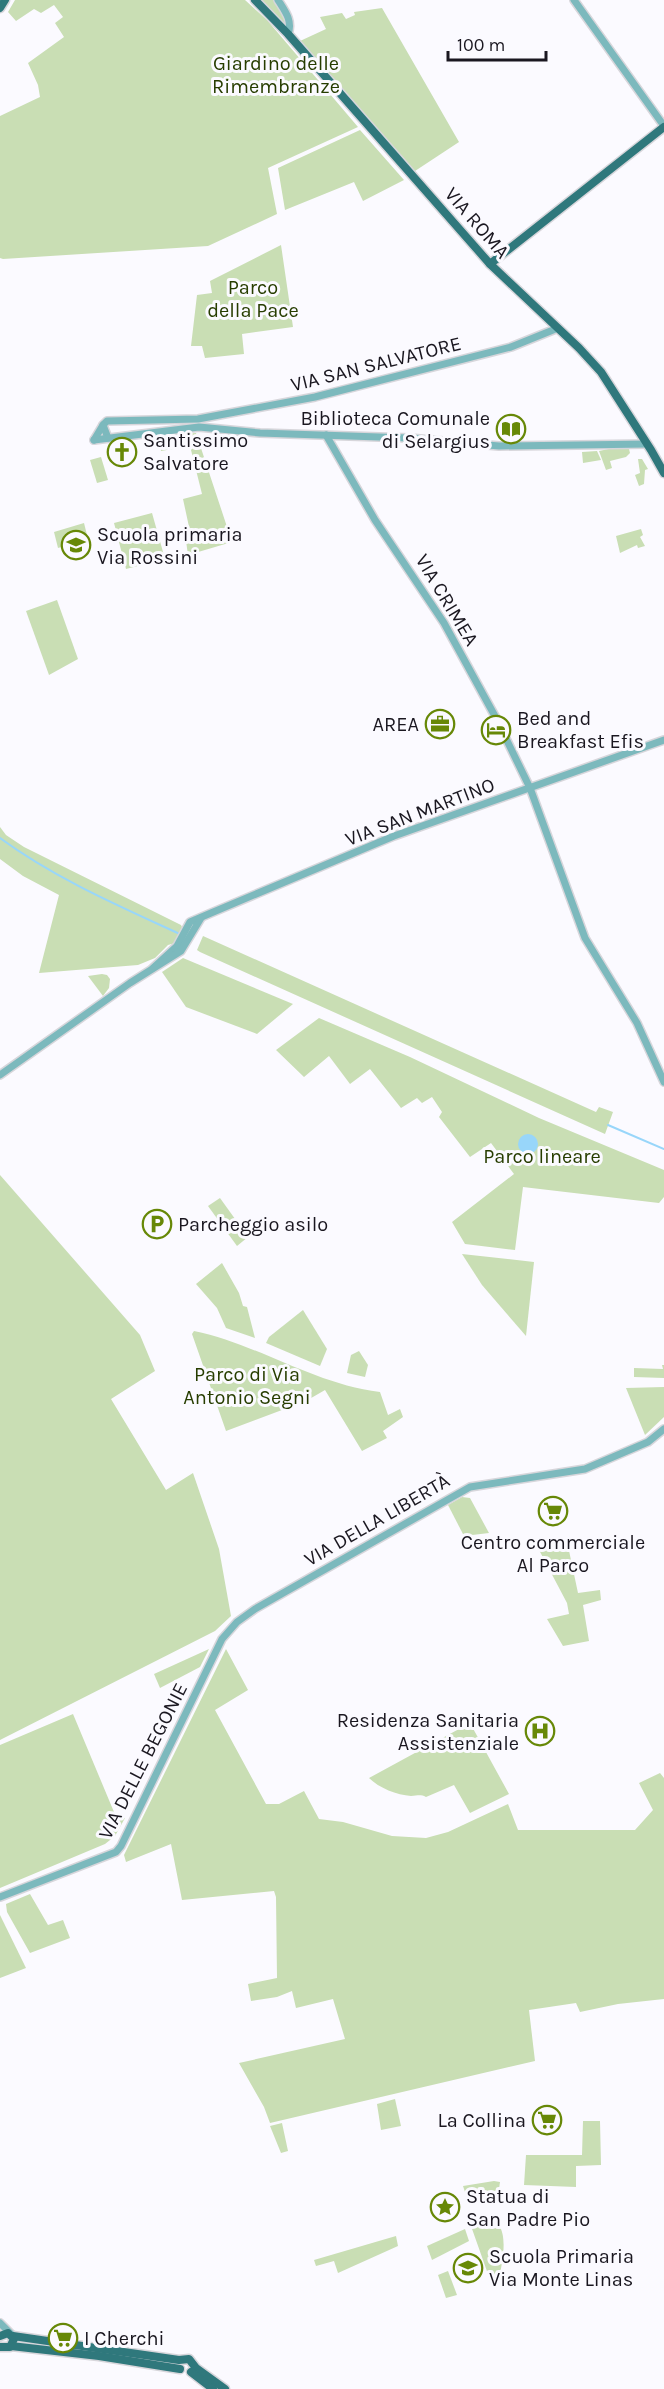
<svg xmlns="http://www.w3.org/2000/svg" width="664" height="2389" viewBox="0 0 664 2389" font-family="Karla,sans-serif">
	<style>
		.green { fill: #c9deb4 }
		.water { fill: #98d6fa }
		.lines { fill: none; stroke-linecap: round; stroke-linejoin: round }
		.stream { stroke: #98d6fa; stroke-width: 2 }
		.minor-casing { stroke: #d7d6db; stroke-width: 10 }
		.major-casing { stroke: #d7d6db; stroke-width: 11 }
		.minor { stroke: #7cb9bd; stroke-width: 7 }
		.major { stroke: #2f787c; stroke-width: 8 }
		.labels { text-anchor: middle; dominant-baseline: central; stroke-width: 6; stroke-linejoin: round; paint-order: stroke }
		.park-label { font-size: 20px; fill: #273d00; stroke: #fbfaff }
		.street-label { font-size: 20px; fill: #1a1720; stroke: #fbfaff }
		.poi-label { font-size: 20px; fill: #1a1720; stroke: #fbfaff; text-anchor: start }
	</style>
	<rect width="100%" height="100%" fill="#fbfaff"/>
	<g class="green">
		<polygon points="15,0 245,0 267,20 358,127 268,168 277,214 208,246 3,259 0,258 0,116 40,97 38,85 28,63 64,37 55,23 63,17 54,5 41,13 34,9 16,21 8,12"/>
		<polygon points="260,0 277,0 289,23 286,27"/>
		<polygon points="382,8 459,142 415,171 300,41 326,29 320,17 342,13 346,19 355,15 354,12"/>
		<polygon points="360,130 404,180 363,201 354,182 285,210 278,168"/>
		<polygon points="281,245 293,327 242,334 244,354 205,358 202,346 191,346 197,295 212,293 210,281"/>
		<polygon points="196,433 232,542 188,555 186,541 191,536 183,499 202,494 190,446 161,451 158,436"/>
		<polygon points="628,445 630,453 626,457 610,461 612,468 606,470 599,451"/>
		<polygon points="597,451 601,460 583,463 582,452"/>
		<polygon points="101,457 108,480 97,483 90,460"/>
		<polygon points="638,459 642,459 648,469 645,470 644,484 639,486 635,475 640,473"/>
		<polygon points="152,513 165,559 126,569 114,523"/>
		<polygon points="84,523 88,539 58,548 54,532"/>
		<polygon points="641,529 643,535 640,537 645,546 638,548 637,545 620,553 616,536"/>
		<polygon points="57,600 78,659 49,675 26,611"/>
		<polygon points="0,827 6,835 24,847 181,925 182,927 175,943 168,945 155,958 138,965 39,973 59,895 23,876 0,859"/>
		<polygon points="203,936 596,1112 599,1107 613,1112 605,1134 200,952 197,950"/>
		<polygon points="183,958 293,1004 257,1034 186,1007 162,972"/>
		<polygon points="102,974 107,975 110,979 109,988 103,996 88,976"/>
		<polygon points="319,1018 410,1057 539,1118 664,1170 664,1197 659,1203 523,1187 515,1250 465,1244 452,1222 514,1174 491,1143 470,1157 439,1117 442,1112 432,1097 422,1103 417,1098 401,1108 370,1069 350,1084 329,1056 304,1077 276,1050"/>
		<polygon points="0,1175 140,1335 155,1371 111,1399 166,1490 193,1473 219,1549 231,1616 215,1631 0,1740"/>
		<polygon points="220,1198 248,1237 237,1246 208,1206"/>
		<polygon points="462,1254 534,1262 526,1336 482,1285"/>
		<polygon points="222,1263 239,1293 243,1306 247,1307 255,1338 226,1328 217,1308 196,1284"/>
		<polygon points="303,1310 327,1349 320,1366 266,1343 269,1337"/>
		<path d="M194 1331C258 1344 313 1384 380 1392L388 1415 400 1409 403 1417 383 1431 387 1438 362 1451 325 1390 306 1401 226 1431 192 1334Z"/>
		<polygon points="359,1351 368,1365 365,1377 347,1373 351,1355"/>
		<polygon points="662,1365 664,1365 664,1378 634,1377 634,1368 663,1369"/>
		<polygon points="664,1387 664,1417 645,1435 626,1388"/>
		<polygon points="462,1497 470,1498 489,1533 464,1536 448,1505"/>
		<polygon points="568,1546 578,1593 600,1590 601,1600 583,1605 589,1641 563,1646 547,1619 569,1614 567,1603 538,1548"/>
		<polygon points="209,1649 200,1667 160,1688 154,1674"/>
		<polygon points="226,1649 248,1690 215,1710 266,1804 279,1804 304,1791 319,1819 343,1822 392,1836 426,1838 448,1832 508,1804 518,1830 635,1830 653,1810 639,1783 660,1773 664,1778 664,1999 618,2004 580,2012 576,2003 529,2010 535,2061 270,2123 264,2107 239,2063 345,2039 333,1999 296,2008 292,1991 277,1997 251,2001 248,1984 277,1978 276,1897 274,1891 182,1900 171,1844 126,1862 124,1855"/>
		<polygon points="73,1714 114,1812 125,1818 115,1836 105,1844 0,1888 0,1745"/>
		<path d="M470 1723 509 1794 470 1813 454 1785 426 1797C420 1794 417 1796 411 1796 397 1795 379 1788 369 1778Z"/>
		<polygon points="30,1894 48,1925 63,1920 70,1938 30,1953 7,1912 6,1904"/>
		<polygon points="0,1915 26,1968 0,1978"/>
		<polygon points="395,2099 401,2126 381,2130 377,2104"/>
		<polygon points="583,2121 600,2121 601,2165 576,2166 576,2187 524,2185 526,2155 582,2155"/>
		<polygon points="282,2123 288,2151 281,2153 270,2126"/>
		<polygon points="494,2181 500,2182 499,2189 469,2204 463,2186"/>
		<path d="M488 2219C512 2222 502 2263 499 2279L489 2277 471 2226Z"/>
		<polygon points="465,2229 469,2241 432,2260 427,2246"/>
		<polygon points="396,2236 398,2246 338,2273 334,2261 316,2266 314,2260"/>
		<polygon points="448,2271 457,2295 446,2298 438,2275"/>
	</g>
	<circle class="water" cx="528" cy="1144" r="10"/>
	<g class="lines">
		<g class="stream">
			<path d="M0 838C56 879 119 906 182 935"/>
			<polyline points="608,1125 664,1149"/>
		</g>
		<g class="minor-casing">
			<g id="minor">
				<path d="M278 0C285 11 293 21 288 34"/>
				<polyline points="574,0 664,126"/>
				<polyline points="326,435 375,520 444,623 496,718 530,788 585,938 637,1023 664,1082"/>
				<polyline points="108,438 103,425 107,421 198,419 315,397 511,347 558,328"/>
				<polyline points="94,440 199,427 260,433 409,438 499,446 647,444"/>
				<polyline points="94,440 103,425"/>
				<polyline points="153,968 177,946 190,922 211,913 394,836 664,740"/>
				<polyline points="0,1075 130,983 181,951 201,918"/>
				<polyline points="0,1897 116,1852 121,1846 222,1639 237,1622 255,1609 470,1487 585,1469 648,1442 664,1429"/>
				<polyline points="0,2323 11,2334"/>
			</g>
		</g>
		<g class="major-casing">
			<g id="major">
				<polyline points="255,0 288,34 490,264 579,348 601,372 651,450 664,473"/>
				<polyline points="0,8 5,0"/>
				<polyline points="490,264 664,127"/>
				<polyline points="0,2336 8,2333 14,2339 10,2347 0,2347"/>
				<polyline points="13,2336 179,2360 189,2359 196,2368 225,2389"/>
				<polyline points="11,2346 99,2356 180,2369"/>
				<polyline points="191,2372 213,2389"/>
			</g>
		</g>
		<use href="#minor" class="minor"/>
		<use href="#major" class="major"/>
	</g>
	<defs>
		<g id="library-ring" transform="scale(1.5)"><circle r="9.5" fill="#fbfaff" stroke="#678807" stroke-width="1.5"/><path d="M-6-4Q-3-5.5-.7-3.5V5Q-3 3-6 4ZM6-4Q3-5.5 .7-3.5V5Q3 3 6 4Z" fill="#678807"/></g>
		<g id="church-ring" transform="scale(1.5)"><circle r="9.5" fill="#fbfaff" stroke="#678807" stroke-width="1.5"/><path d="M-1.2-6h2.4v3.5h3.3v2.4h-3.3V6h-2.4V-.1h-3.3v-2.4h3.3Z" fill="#678807"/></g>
		<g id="school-ring" transform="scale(1.5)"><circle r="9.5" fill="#fbfaff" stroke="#678807" stroke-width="1.5"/><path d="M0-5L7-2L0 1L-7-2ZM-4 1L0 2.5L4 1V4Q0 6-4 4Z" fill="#678807"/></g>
		<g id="office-ring" transform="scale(1.5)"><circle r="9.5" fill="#fbfaff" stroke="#678807" stroke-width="1.5"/><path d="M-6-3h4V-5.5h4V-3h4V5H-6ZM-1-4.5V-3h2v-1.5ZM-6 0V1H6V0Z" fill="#678807"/></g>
		<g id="hotel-ring" transform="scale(1.5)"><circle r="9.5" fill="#fbfaff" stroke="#678807" stroke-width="1.5"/><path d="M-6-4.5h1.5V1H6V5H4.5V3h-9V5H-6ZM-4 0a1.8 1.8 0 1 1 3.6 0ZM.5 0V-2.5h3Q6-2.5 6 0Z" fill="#678807"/></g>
		<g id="parking-ring" transform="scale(1.5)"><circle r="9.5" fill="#fbfaff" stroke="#678807" stroke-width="1.5"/><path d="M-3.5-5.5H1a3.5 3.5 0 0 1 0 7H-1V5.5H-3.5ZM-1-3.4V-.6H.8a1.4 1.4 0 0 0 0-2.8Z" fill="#678807"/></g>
		<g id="supermarket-ring" transform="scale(1.5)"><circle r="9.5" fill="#fbfaff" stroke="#678807" stroke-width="1.5"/><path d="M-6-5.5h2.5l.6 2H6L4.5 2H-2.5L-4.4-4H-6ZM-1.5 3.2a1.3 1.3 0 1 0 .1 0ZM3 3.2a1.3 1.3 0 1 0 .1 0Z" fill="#678807"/></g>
		<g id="hospital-ring" transform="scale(1.5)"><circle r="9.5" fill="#fbfaff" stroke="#678807" stroke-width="1.5"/><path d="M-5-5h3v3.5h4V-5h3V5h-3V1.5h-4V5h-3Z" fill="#678807"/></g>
		<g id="sight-ring" transform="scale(1.5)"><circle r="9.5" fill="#fbfaff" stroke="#678807" stroke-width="1.5"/><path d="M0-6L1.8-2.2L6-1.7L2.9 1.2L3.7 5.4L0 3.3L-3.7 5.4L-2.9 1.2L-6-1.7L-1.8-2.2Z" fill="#678807"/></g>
	</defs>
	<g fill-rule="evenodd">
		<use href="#library-ring" x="511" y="429"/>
		<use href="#church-ring" x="122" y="452"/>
		<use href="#school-ring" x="76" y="545"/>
		<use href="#office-ring" x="440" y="724"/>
		<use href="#hotel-ring" x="496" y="730"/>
		<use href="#parking-ring" x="157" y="1224"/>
		<use href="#supermarket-ring" x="553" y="1511"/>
		<use href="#hospital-ring" x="540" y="1731"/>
		<use href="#supermarket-ring" x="547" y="2120"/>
		<use href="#sight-ring" x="445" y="2207"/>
		<use href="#school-ring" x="468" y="2268"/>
		<use href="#supermarket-ring" x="63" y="2338"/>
	</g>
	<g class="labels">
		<g class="park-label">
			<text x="276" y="63">Giardino delle<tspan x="276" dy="23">Rimembranze</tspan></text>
			<text x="253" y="287">Parco<tspan x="253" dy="23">della Pace</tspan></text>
			<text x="542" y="1156">Parco lineare</text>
			<text x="247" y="1374">Parco di Via<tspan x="247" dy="23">Antonio Segni</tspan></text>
		</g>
		<g class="street-label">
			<text transform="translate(477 223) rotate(49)">VIA ROMA</text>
			<text transform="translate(376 364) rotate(-14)">VIA SAN SALVATORE</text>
			<text transform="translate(447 600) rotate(59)">VIA CRIMEA</text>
			<text transform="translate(420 812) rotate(-21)">VIA SAN MARTINO</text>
			<text transform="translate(377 1520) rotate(-30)">VIA DELLA LIBERTÀ</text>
			<text transform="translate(143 1761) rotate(-63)">VIA DELLE BEGONIE</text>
		</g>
		<g class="poi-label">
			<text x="490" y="418" text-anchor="end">Biblioteca Comunale<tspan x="490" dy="23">di Selargius</tspan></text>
			<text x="143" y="440">Santissimo<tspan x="143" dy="23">Salvatore</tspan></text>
			<text x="97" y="534">Scuola primaria<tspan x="97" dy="23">Via Rossini</tspan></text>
			<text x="517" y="718">Bed and<tspan x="517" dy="23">Breakfast Efis</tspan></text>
			<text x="419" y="724" text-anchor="end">AREA</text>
			<text x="178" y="1224">Parcheggio asilo</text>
			<text x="553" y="1542" text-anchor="middle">Centro commerciale<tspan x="553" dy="23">Al Parco</tspan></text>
			<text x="519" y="1720" text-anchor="end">Residenza Sanitaria<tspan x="519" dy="23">Assistenziale</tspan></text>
			<text x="526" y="2120" text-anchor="end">La Collina</text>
			<text x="466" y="2196">Statua di<tspan x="466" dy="23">San Padre Pio</tspan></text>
			<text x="489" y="2256">Scuola Primaria<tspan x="489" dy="23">Via Monte Linas</tspan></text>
			<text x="84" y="2338">I Cherchi</text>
		</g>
	</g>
	<path d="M448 51v9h98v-9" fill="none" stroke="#1a1720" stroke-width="3"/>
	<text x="457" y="51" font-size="18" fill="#1a1720" stroke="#fbfaff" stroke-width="4.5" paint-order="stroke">100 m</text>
</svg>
